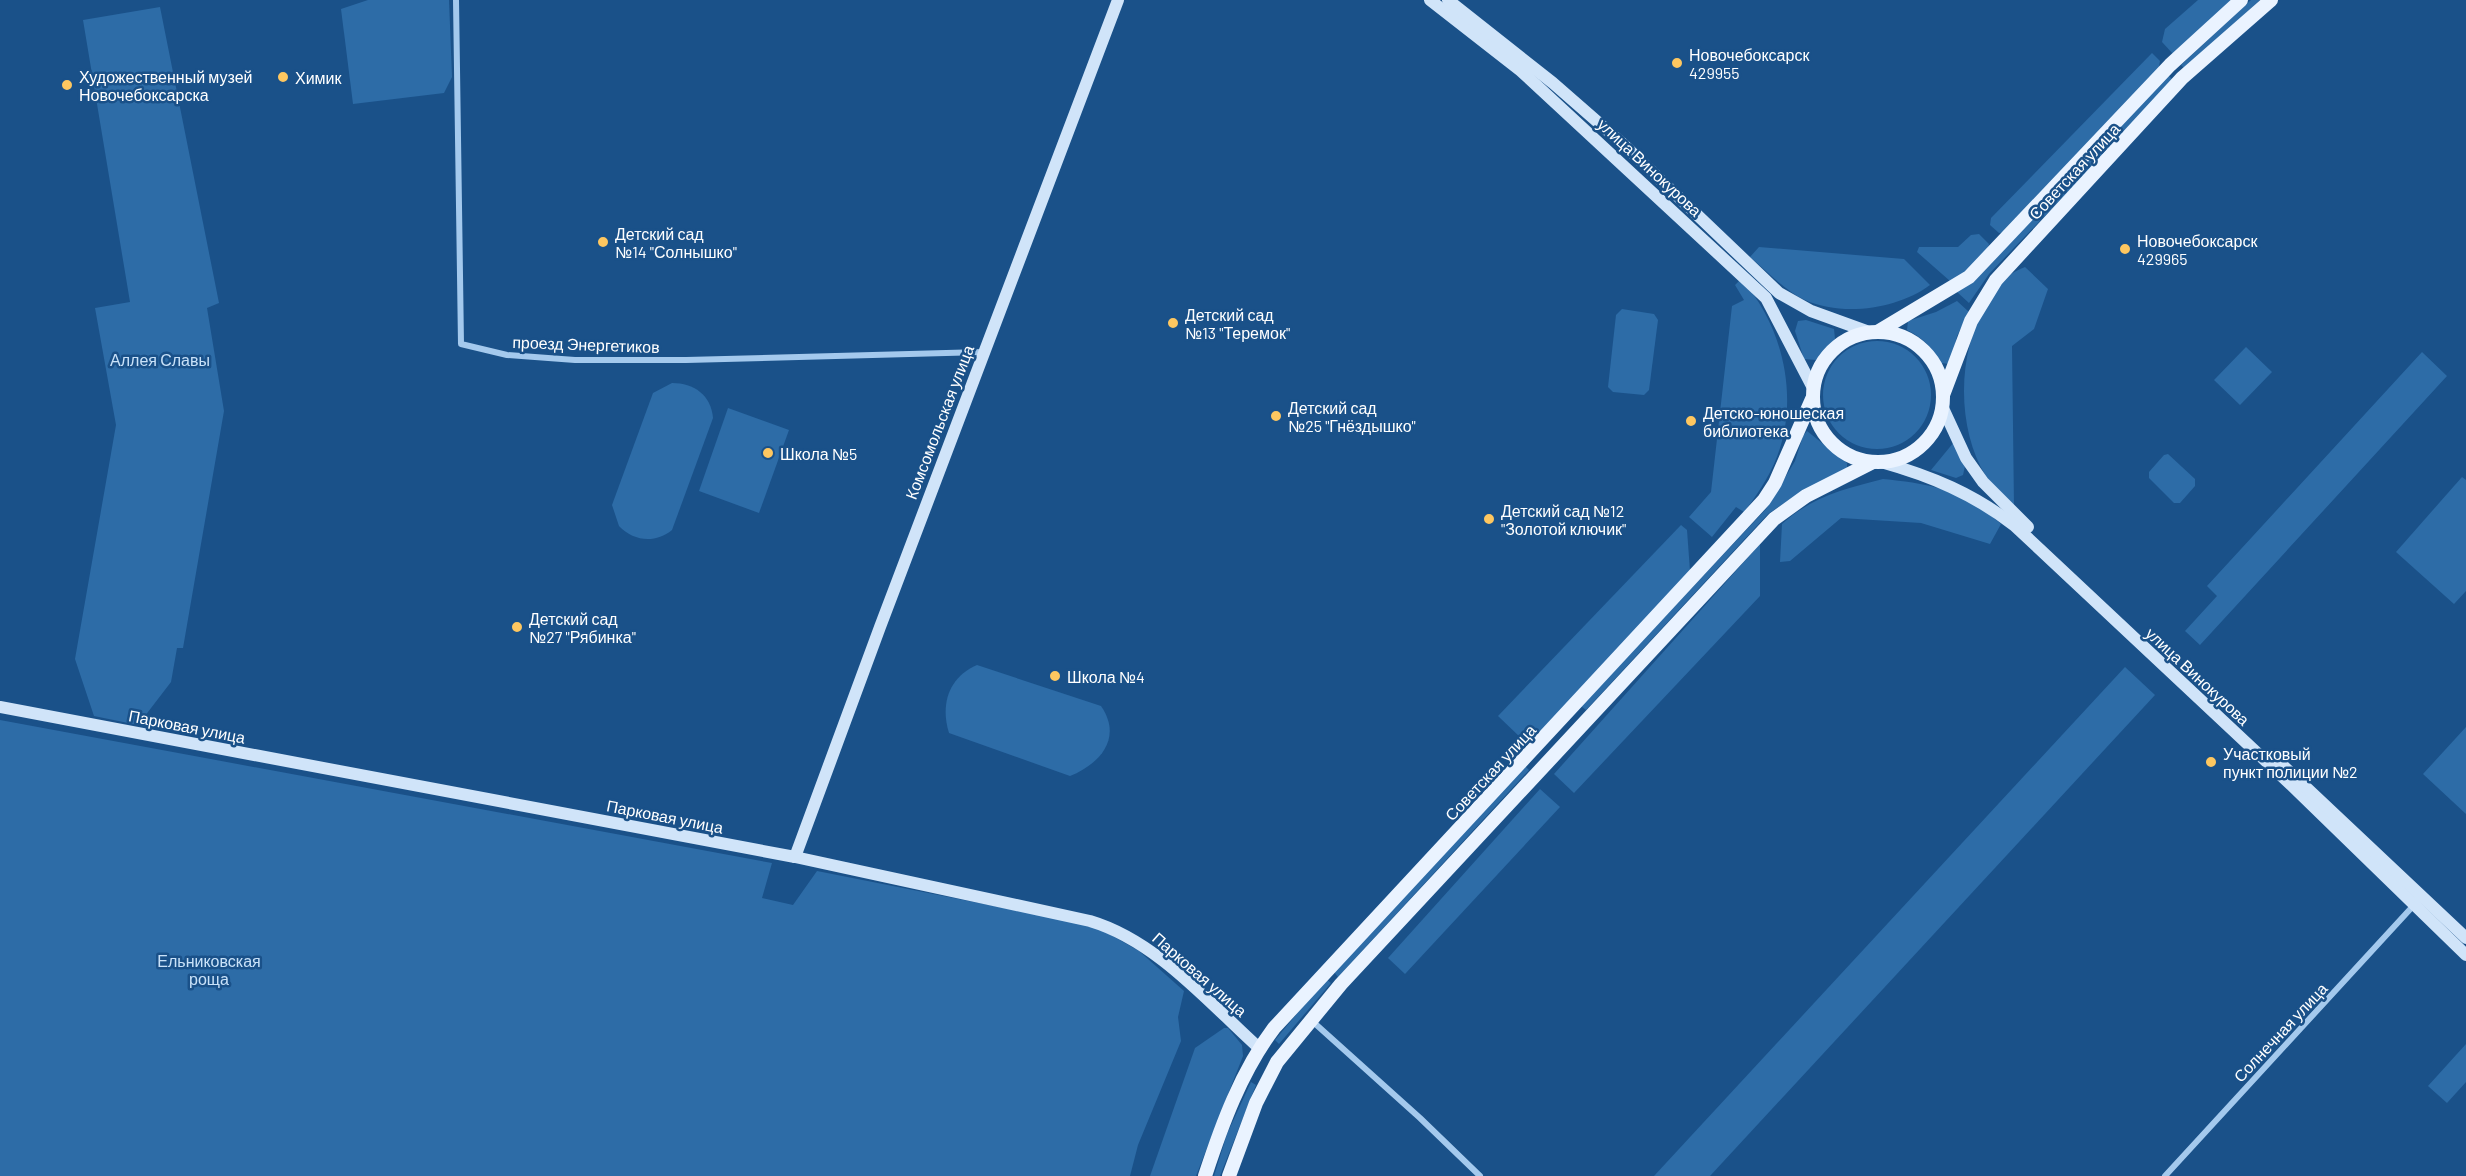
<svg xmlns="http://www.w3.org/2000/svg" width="2466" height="1176" viewBox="0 0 2466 1176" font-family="Barlow,sans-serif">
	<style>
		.green { fill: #2d6ca7 }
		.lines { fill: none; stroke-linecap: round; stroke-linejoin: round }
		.street { stroke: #a4c9ed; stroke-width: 6 }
		.secondary { stroke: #d0e4f9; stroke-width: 12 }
		.primary { stroke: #eaf3ff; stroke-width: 14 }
		.poi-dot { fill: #fec760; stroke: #1a5189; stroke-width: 2 }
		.labels { text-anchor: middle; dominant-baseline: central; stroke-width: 5; stroke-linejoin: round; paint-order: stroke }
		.poi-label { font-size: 16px; fill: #fff; stroke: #1a5189; text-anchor: start }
		.street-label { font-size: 16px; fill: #fff; stroke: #1a5189 }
		.park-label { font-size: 16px; fill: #c9e2f9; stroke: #1a5189 }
	</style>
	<rect width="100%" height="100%" fill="#1a5189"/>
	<g class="green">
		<polygon points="368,0 449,0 452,77 444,93 353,104 341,9"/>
		<polygon points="2198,0 2235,0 2174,55 2162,42 2165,29"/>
		<polygon points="2251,0 2260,0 2185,69 2181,65"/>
		<polygon points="160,7 219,303 207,308 224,411 183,648 177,648 171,682 138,725 94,716 75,659 116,425 95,308 130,302 83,20"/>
		<polygon points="2152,53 2160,61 2158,72 2007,232 1999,233 1990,225 1991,218"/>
		<polygon points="2168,75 2174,81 1989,274 1969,303 1957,292 1985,270"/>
		<path d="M1979 234 1989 244C1986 262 1965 273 1950 281L1917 252 1919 247H1958L1971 235Z"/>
		<path d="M1759 247 1904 259 1930 285C1898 309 1843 317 1805 300 1785 291 1767 271 1750 257Z"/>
		<path d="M2025 267 2048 289 2034 329 2012 346 2014 507C2004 497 1994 488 1986 476 1956 428 1957 351 1987 304 1999 285 2002 276 2025 267Z"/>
		<path d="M1741 279C1781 323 1798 391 1780 448 1773 471 1759 493 1744 512L1736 507 1712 537 1689 517 1711 492 1732 306 1744 300 1735 285Z"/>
		<path d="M1957 301 1969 312 1957 336 1950 364 1940 363C1932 347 1923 338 1907 330L1908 321 1936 312Z"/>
		<polygon points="1622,309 1654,314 1658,320 1649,390 1644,395 1613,392 1608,387 1616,315"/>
		<polygon points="1806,320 1834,329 1835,339 1816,360 1804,359 1795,331 1798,321"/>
		<circle cx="1877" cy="395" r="54"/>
		<polygon points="2246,347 2272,372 2240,405 2214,380"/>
		<polygon points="2422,352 2447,376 2200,645 2185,631 2217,596 2207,586"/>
		<path d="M672 383C694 383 711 395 713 418L672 530C655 544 633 541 619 526L612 505 653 393Z"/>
		<polygon points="728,408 789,430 759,513 699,491"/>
		<polygon points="1807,431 1847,463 1847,469 1793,497 1768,514 1586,710 1581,706 1766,509 1795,461 1803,436"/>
		<polygon points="1954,442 1965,466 1963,475 1956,478 1931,470"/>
		<polygon points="2168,454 2195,479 2195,486 2180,503 2174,503 2149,478 2149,472 2164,455"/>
		<polygon points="2462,477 2466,480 2466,591 2454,604 2396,552"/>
		<path d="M1883 479C1933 484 1963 490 2001 524L1990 544 1921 523 1841 518 1790 561 1780 562 1782 524C1813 496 1844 489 1883 479Z"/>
		<polygon points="1681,525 1687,530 1690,571 1535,739 1521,738 1498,716"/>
		<polygon points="1760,544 1760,596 1574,793 1554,774"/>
		<path d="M977 665 1101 706C1123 738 1100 764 1070 776L949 733C940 704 949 677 977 665Z"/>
		<polygon points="2125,667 2155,695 1710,1176 1654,1176"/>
		<polygon points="0,720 772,863 762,898 793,905 817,871 1095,926 1139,951 1184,991 1178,1017 1181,1041 1138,1145 1130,1176 0,1176"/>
		<polygon points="2466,727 2466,814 2423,774"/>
		<polygon points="1525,766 1529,770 1338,977 1334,972"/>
		<polygon points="1540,789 1560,807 1405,974 1388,958"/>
		<polygon points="1326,979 1331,983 1279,1044 1275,1040"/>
		<polygon points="1224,1028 1228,1028 1242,1045 1243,1056 1196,1176 1150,1176 1195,1048"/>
		<polygon points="2466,1044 2466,1082 2447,1103 2428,1086"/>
		<polygon points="1251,1082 1256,1085 1220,1176 1214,1176 1227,1134"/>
	</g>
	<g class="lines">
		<g class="street">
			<polyline points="456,0 461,344 507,355 575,360 686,360 983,352"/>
			<polyline points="1311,1020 1420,1118 1480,1176"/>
			<polyline points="2165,1176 2414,905"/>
		</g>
		<g class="secondary">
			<polyline points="1430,0 1521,71 1766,298 1813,388"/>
			<polyline points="1448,0 1553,83 1624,145 1779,293 1811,311 1869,332"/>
			<polyline points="1942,406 1966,458 1983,482 2028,527"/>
			<path d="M1881 462C1931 476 1974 494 2015 526L2286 780 2466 955"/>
			<path d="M0 707 795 857 1090 921C1157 941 1208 1002 1259 1048"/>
			<polyline points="2277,760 2466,938"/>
			<polyline points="795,857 880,627 1118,0"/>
		</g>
		<g class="primary">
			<polyline points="1879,331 1969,277 2170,65 2241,0"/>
			<circle cx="1878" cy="397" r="65"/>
			<polyline points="1943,395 1971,321 1996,280 2182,78 2271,0"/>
			<path d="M1205 1176C1222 1124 1241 1072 1274 1028L1764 500 1775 483 1812 399"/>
			<polyline points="1229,1176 1256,1103 1277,1062 1341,984 1774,519 1806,496 1873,462"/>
		</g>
	</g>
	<g class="poi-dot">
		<circle cx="1677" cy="63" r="6"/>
		<circle cx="283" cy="77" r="6"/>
		<circle cx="67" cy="85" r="6"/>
		<circle cx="603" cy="242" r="6"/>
		<circle cx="2125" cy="249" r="6"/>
		<circle cx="1173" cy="323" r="6"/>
		<circle cx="1276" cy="416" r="6"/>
		<circle cx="1691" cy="421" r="6"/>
		<circle cx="768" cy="453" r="6"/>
		<circle cx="1489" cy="519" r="6"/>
		<circle cx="517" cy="627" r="6"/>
		<circle cx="1055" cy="676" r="6"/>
		<circle cx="2211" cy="762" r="6"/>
	</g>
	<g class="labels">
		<g class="poi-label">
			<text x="1689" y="54">Новочебоксарск<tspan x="1689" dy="18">429955</tspan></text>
			<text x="79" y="76">Художественный музей<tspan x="79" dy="18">Новочебоксарска</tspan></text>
			<text x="295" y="77">Химик</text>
			<text x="615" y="233">Детский сад<tspan x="615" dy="18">№14 "Солнышко"</tspan></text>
			<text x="2137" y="240">Новочебоксарск<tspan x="2137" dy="18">429965</tspan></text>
			<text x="1185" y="314">Детский сад<tspan x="1185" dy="18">№13 "Теремок"</tspan></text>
			<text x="1288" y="407">Детский сад<tspan x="1288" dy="18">№25 "Гнёздышко"</tspan></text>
			<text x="1703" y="412">Детско-юношеская<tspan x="1703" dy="18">библиотека</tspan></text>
			<text x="780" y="453">Школа №5</text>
			<text x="1501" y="510">Детский сад №12<tspan x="1501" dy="18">"Золотой ключик"</tspan></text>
			<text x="529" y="618">Детский сад<tspan x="529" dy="18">№27 "Рябинка"</tspan></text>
			<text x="1067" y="676">Школа №4</text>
			<text x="2223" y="753">Участковый<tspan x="2223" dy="18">пункт полиции №2</tspan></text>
		</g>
		<g class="street-label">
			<text transform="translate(1650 167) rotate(43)">улица Винокурова</text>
			<text transform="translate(2074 171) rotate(-47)">Советская улица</text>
			<text transform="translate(586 344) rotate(2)">проезд Энергетиков</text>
			<text transform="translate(939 422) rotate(-69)">Комсомольская улица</text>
			<text transform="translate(2198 676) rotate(43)">улица Винокурова</text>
			<text transform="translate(187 726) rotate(11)">Парковая улица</text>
			<text transform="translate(1490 772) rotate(-47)">Советская улица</text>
			<text transform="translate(665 816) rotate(11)">Парковая улица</text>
			<text transform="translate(1200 974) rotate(41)">Парковая улица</text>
			<text transform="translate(2280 1032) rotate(-47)">Солнечная улица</text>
		</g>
		<g class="park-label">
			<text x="160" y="359">Аллея Славы</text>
			<text x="209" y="960">Ельниковская<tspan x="209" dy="18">роща</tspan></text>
		</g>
	</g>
</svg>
